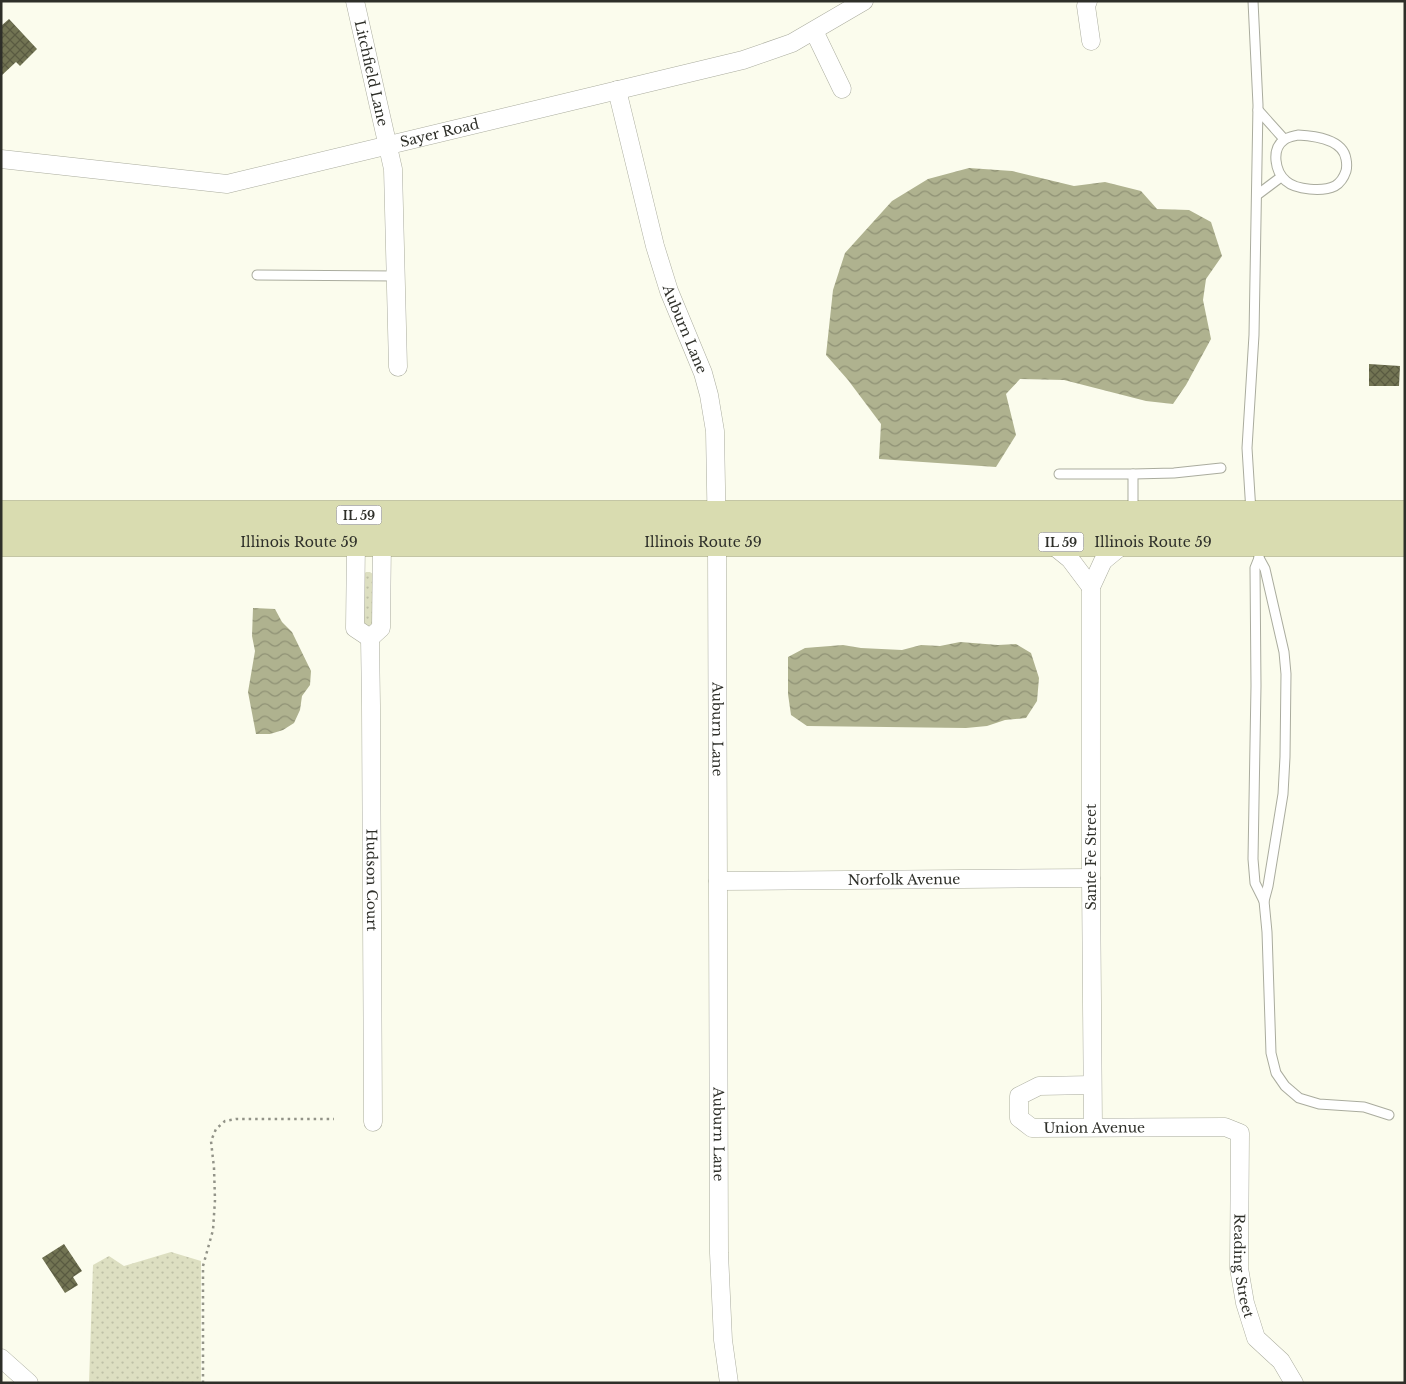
<svg xmlns="http://www.w3.org/2000/svg" width="1406" height="1384" viewBox="0 0 1406 1384" font-family="'Libre Baskerville',serif">
	<style>
		.grass { fill: url(#grass-dots) }
		.water { fill: url(#water-waves) }
		.building { fill: url(#building-cross-hatch) }
		.lines { fill: none; stroke-linecap: round; stroke-linejoin: round }
		.service-casing { stroke: #aaac9e; stroke-width: 11 }
		.minor-casing { stroke: #aaac9e; stroke-width: 19 }
		.primary-casing { stroke: #8d905e; stroke-width: 29 }
		.path { stroke: #929388; stroke-width: 2.5; stroke-dasharray: 2.5 4; stroke-linecap: butt }
		.service { stroke: #fff; stroke-width: 9 }
		.minor { stroke: #fff; stroke-width: 18 }
		.primary { stroke: #d9dcb0; stroke-width: 28 }
		.labels { text-anchor: middle; dominant-baseline: central; stroke-width: 5; stroke-linejoin: round; paint-order: stroke }
		.shield { fill: #fff; stroke: #6d6d69; stroke-width: 1 }
		.shield-label { font-size: 12px; font-weight: bold; fill: #2e2f29 }
		.street-label { font-size: 14px; fill: #2e2f29; stroke: #fff }
	</style>
	<defs>
		<pattern id="grass-dots" width="8" height="8" patternUnits="userSpaceOnUse" patternTransform="scale(1.25)"><rect width="8" height="8" fill="#dddfc1"/><path d="M2 2h.1M6 6h.1" fill="none" stroke="#bec0a6" stroke-width="1.8" stroke-linecap="round"/></pattern>
		<pattern id="water-waves" width="16" height="10" patternUnits="userSpaceOnUse" patternTransform="scale(1.25)"><rect width="16" height="10" fill="#afb28f"/><path d="M0 5q4-4 8 0t8 0" fill="none" stroke="#8f9175"/></pattern>
		<pattern id="building-cross-hatch" width="8" height="8" patternUnits="userSpaceOnUse" patternTransform="scale(1.25)"><rect width="8" height="8" fill="#727453"/><path d="M0 0l8 8M0 8l8-8" fill="none" stroke="#595a41"/></pattern>
	</defs>
	<rect width="100%" height="100%" fill="#fbfced"/>
	<g class="grass">
		<path d="M366 572H370L374 575V623C370 627 368 627 363 624V575Z"/>
		<polygon points="171,1252 201,1261 201,1383 89,1383 93,1265 109,1256 124,1266"/>
	</g>
	<g class="water">
		<polygon points="969,168 1012,171 1074,186 1105,182 1141,191 1157,209 1189,210 1211,222 1222,256 1206,279 1203,300 1211,339 1186,385 1173,404 1146,401 1064,380 1020,379 1006,394 1016,435 996,467 879,459 881,424 848,380 826,355 833,290 845,253 892,201 928,179"/>
		<polygon points="253,608 275,609 282,622 292,632 311,671 310,685 302,696 300,710 294,723 283,730 270,734 256,734 248,692 255,651 252,636"/>
		<polygon points="960,642 998,645 1016,644 1031,653 1039,678 1037,701 1026,718 1005,720 987,726 966,728 807,726 791,715 788,694 788,657 805,648 843,645 861,648 902,650 921,645 940,646"/>
	</g>
	<g class="building">
		<polygon points="9,19 37,49 20,66 16,62 1,76 1,26"/>
		<polygon points="1369,364 1400,366 1399,386 1369,386"/>
		<polygon points="64,1244 82,1271 73,1277 78,1285 65,1293 42,1258"/>
	</g>
	<g class="lines">
		<g class="service-casing">
			<g id="service">
				<polyline points="1258,110 1284,139"/>
				<path d="M1298 135C1315 136 1343 139 1346 159 1347 164 1347 167 1346 171 1344 177 1340 183 1335 186 1323 192 1296 190 1286 181 1275 172 1271 149 1284 140 1287 137 1294 136 1298 135Z"/>
				<polyline points="1257,195 1281,177"/>
				<polyline points="257,275 396,276"/>
				<polyline points="1059,474 1133,474 1174,473 1221,468"/>
				<polyline points="1133,512 1133,474"/>
				<polyline points="1251,512 1247,448 1254,335 1258,105 1253,1"/>
				<polyline points="1259,545 1259,558 1265,569 1284,652 1286,674 1285,757 1283,794 1268,886 1264,901 1267,932 1271,1053 1276,1073 1285,1086 1299,1098 1319,1104 1364,1107 1389,1115"/>
				<polyline points="1259,558 1255,568 1256,686 1253,859 1255,883 1264,901"/>
			</g>
		</g>
		<g class="minor-casing">
			<g id="minor">
				<path id="s1" d="M355 1 393 169 398 367"/>
				<polyline points="1088,1 1086,6 1091,41"/>
				<polyline points="814,31 842,89"/>
				<path id="s2" d="M617 90 655 246 669 291 703 373 709 395 715 431 717 542 719 1253 723 1340 729 1383"/>
				<path id="s3" d="M1 159 227 184 743 60 792 43 864 1"/>
				<polyline points="356,542 355,628 370,638"/>
				<polyline points="1049,542 1070,559 1091,587"/>
				<path id="s4" d="M370 638 371 706 373 1122"/>
				<polyline points="370,638 381,628 382,542"/>
				<path id="s5" d="M718 881 1091 878"/>
				<path id="s6" d="M1092 1085 1039 1086 1019 1096V1118L1032 1128 1225 1127 1240 1133 1239 1268 1245 1303 1256 1338 1281 1361 1294 1383"/>
				<polyline points="1093,1127 1091,878 1091,587 1103,561 1126,542"/>
				<polyline points="1,1358 29,1383"/>
			</g>
		</g>
		<g class="primary-casing">
			<g id="primary">
				<polyline points="1,515 1405,515"/>
				<path id="s7" d="M1 542H1405"/>
			</g>
		</g>
		<polyline class="path" points="203,1383 203,1266 213,1230 215,1200 214,1168 211,1141 216,1129 225,1121 236,1119 334,1119"/>
		<use href="#service" class="service"/>
		<use href="#minor" class="minor"/>
		<use href="#primary" class="primary"/>
	</g>
	<g class="labels">
		<g class="shield">
			<rect x="336.5" y="505.5" width="45" height="19" rx="4"/>
			<rect x="1038.5" y="532.5" width="45" height="19" rx="4"/>
		</g>
		<g class="shield-label">
			<text x="359" y="515">IL 59</text>
			<text x="1061" y="542">IL 59</text>
		</g>
		<g class="street-label">
			<text stroke="none"><textPath href="#s1" startOffset="74">Litchfield Lane</textPath></text>
			<text stroke="none"><textPath href="#s3" startOffset="446">Sayer Road</textPath></text>
			<text stroke="none"><textPath href="#s2" startOffset="249">Auburn Lane</textPath></text>
			<text stroke="none"><textPath href="#s7" startOffset="298">Illinois Route 59</textPath></text>
			<text stroke="none"><textPath href="#s7" startOffset="702">Illinois Route 59</textPath></text>
			<text stroke="none"><textPath href="#s7" startOffset="1152">Illinois Route 59</textPath></text>
			<text stroke="none"><textPath href="#s2" startOffset="654">Auburn Lane</textPath></text>
			<text transform="translate(1091 857) rotate(-90)">Sante Fe Street</text>
			<text stroke="none"><textPath href="#s4" startOffset="242">Hudson Court</textPath></text>
			<text stroke="none"><textPath href="#s5" startOffset="186">Norfolk Avenue</textPath></text>
			<text stroke="none"><textPath href="#s6" startOffset="176">Union Avenue</textPath></text>
			<text stroke="none"><textPath href="#s2" startOffset="1059">Auburn Lane</textPath></text>
			<text stroke="none"><textPath href="#s6" startOffset="456">Reading Street</textPath></text>
		</g>
	</g>
	<rect width="1406" height="1384" fill="none" stroke="#2e2f29" stroke-width="5"/>
</svg>
